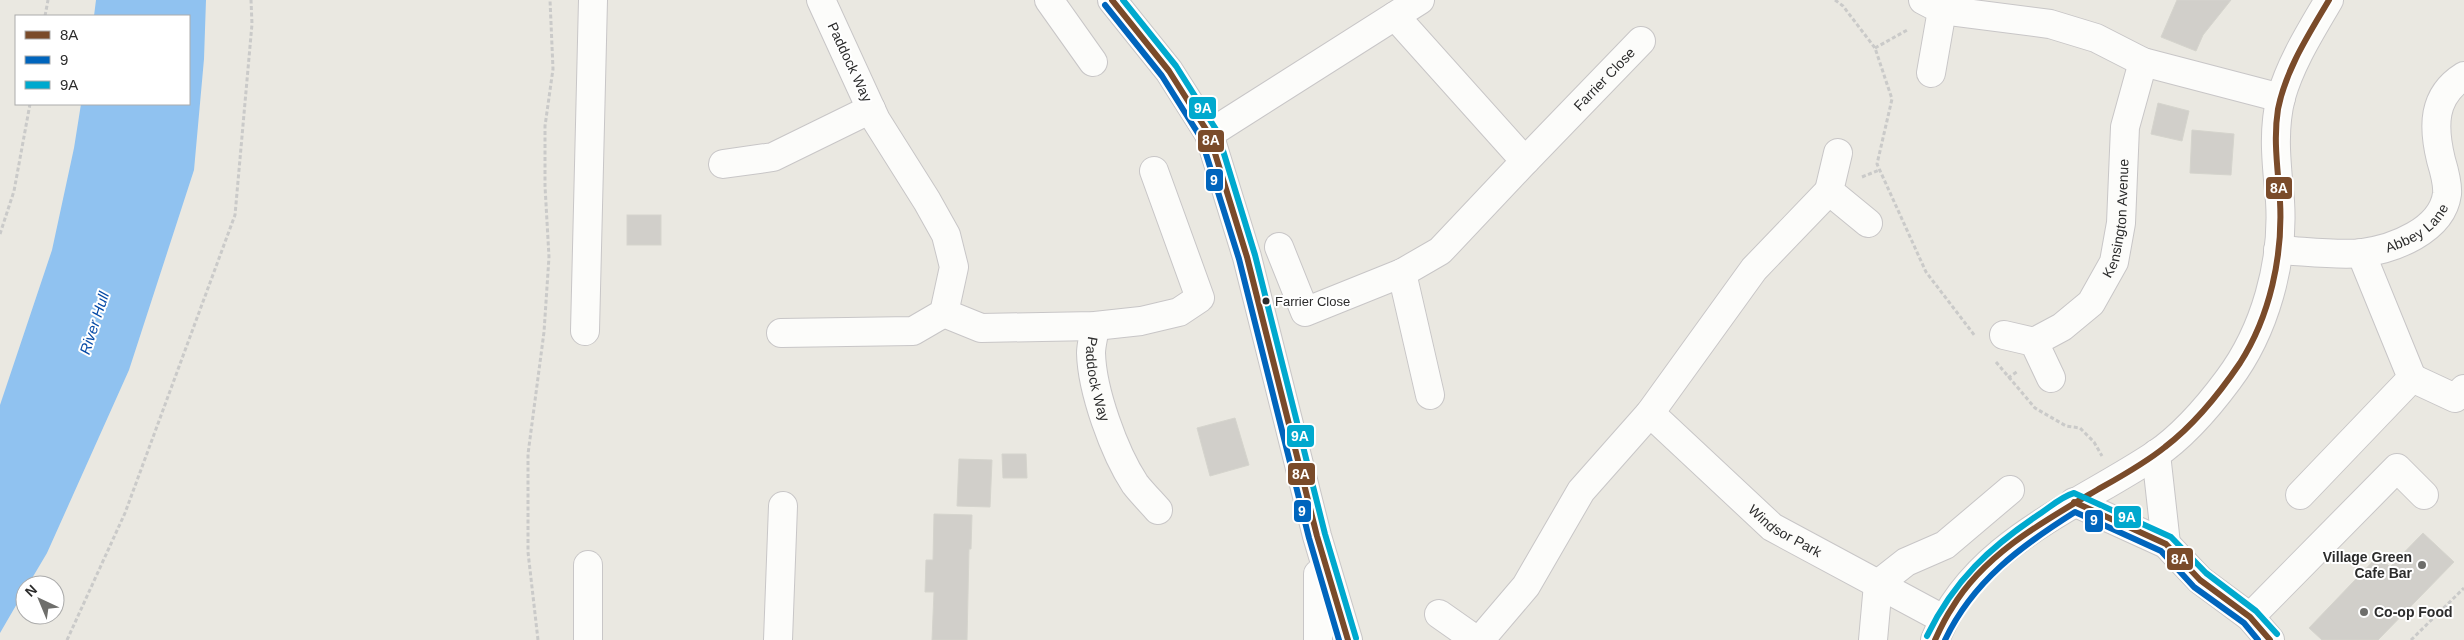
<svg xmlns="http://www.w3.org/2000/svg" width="2464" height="640" viewBox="0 0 2464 640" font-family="Helvetica,sans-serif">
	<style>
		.water { fill: #90c2f0 }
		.building { fill: #d1cfca; stroke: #d5d4cd }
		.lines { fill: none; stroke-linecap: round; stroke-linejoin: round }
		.minor-casing { stroke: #c8c6c7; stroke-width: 30 }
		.path { stroke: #cacac9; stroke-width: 3; stroke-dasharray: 4 2.5; stroke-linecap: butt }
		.minor { stroke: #fcfcfa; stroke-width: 28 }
		.bus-1-casing { stroke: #fff; stroke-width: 10 }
		.bus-2-casing { stroke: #fff; stroke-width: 10 }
		.bus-3-casing { stroke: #fff; stroke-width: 10 }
		.bus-1 { stroke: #7a4b2a; stroke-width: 6 }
		.bus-2 { stroke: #0065bd; stroke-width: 6 }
		.bus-3 { stroke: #00a9ce; stroke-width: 6 }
		.bus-dot { fill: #2c2c2c; stroke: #fff; stroke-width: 2 }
		.poi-dot { fill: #6e6e6b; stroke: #fff; stroke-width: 2 }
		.labels { text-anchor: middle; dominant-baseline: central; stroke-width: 4; stroke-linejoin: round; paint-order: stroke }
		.bus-label { font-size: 13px; fill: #2c2c2c; stroke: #fff; text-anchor: start }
		.street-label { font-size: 14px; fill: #2c2c2c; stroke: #fff }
		.poi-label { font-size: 14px; font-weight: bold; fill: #2c2c2c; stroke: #fff; text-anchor: end }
		.water-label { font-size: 15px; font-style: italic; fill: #054aa7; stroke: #fff }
		.line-badge { stroke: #fff; stroke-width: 2 }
		.badge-label { font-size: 14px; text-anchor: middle; font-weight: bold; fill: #fff }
	</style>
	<rect width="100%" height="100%" fill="#eae8e1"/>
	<polygon class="water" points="96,0 206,0 204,59 194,170 129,370 47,553 28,585 25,585 25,590 0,633 0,405 52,250 74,148 81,104 189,104 189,16 94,16"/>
	<g class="building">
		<polygon points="2177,0 2231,0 2203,35 2196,51 2161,37"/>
		<polygon points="2158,103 2189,111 2182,141 2151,134"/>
		<polygon points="2192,130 2234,134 2231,175 2190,173"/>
		<rect x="627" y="215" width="34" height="30"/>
		<polygon points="1235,418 1249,465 1210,476 1197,428"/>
		<polygon points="1002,454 1026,454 1027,478 1003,478"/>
		<polygon points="959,459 992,460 990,507 957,506"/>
		<polygon points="934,514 972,515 971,549 969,549 967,640 932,640 934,592 925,592 926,560 933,560"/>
		<polygon points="2423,533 2454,562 2378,640 2322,640 2309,628 2378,556 2390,567"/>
	</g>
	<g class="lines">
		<g class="minor-casing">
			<g id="minor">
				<polyline points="1049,0 1093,62"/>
				<polyline points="1112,0 1169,71 1209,134 1247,257 1317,536 1348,640"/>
				<polyline points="1923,0 1942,10 1931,73"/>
				<polyline points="1942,10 2050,24 2096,38 2143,62 2281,98"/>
				<polyline points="1209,134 1420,0"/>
				<polyline points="1838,153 1829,191 1868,223"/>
				<path id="s1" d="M1525 161 1641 41"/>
				<polyline points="723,164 773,157 871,109"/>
				<polyline points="1279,247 1305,312 1402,273 1440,251 1525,161 1395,16"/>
				<path id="s2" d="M2278 250C2302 251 2340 256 2362 253 2393 249 2442 231 2447 194 2448 184 2444 170 2441 160 2433 127 2432 96 2464 76"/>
				<polyline points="1402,273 1430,395"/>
				<polyline points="944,313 981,328 1095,326 1141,321 1179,312 1200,298 1154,171"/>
				<path id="s3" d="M1095 326C1094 335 1091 345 1091 353 1092 391 1114 452 1135 484 1142 493 1151 502 1158 510"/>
				<polyline points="585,331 593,0"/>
				<polyline points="781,333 913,331 944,313 954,267 946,235 927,201 876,120 821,0"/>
				<polyline points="2004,335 2034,342 2051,378"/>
				<path id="s4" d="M2034 342 2062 327 2091 303 2114 262 2121 223 2125 127 2143 62"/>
				<polyline points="2412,378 2455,398 2464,389"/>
				<path id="s5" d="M1650 413 1772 527 1943 619"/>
				<polyline points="2156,454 2166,544"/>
				<polyline points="2300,495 2412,378 2361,253"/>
				<polyline points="2074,502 2166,544 2200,580 2250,617 2270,640"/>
				<polyline points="1318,574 1318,640"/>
				<polyline points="1439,614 1476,640"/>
				<polyline points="2250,617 2397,468 2424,495"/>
				<polyline points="588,640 588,565"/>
				<polyline points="778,640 783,506"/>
				<polyline points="1480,640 1526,586 1581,491 1650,413 1754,269 1829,191"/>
				<polyline points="1873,640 1878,584 1906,562 1945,545 2010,490"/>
				<path d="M1935 640C1973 544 2075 508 2155 455 2183 436 2208 407 2228 380 2265 331 2284 262 2280 201 2277 167 2272 132 2281 97 2291 62 2311 31 2329 0"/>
			</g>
		</g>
		<g class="path">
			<polyline points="1835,0 1843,6 1875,48 1892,99 1877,164 1926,272 1975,336"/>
			<polyline points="45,16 48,0"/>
			<polyline points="1875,48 1909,29"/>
			<polyline points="1862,177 1879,170"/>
			<polyline points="0,234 14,191 30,104"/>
			<polyline points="1996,362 2035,408 2066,426 2080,428 2094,442 2102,456"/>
			<polyline points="2008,378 2018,371"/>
			<polyline points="67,640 125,513 235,215 252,24 251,0"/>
			<polyline points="538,640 528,552 528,454 544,332 549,257 545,186 545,126 553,69 550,0"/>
			<polyline points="2411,640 2464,588"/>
		</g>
		<use href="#minor" class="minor"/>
		<g class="bus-1-casing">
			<g id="bus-1">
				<polyline points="1112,0 1169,71 1209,134 1247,257 1317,536 1348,640"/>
				<polyline points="2074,502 2166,544 2200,580 2250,617 2270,640"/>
				<path d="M1935 640C1940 629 1945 618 1952 608 1984 554 2044 521 2097 490 2120 477 2144 464 2165 447 2195 424 2219 394 2240 363 2270 316 2283 256 2280 201 2278 170 2273 140 2278 109 2286 69 2309 34 2329 0"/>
			</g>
		</g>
		<g class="bus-2-casing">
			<g id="bus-2">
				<polyline points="1105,5 1162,76 1201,138 1239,259 1309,538 1339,640"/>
				<path d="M1945 640C1973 581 2021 546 2075 512L2161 551 2194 587 2244 623 2258 640"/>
			</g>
		</g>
		<g class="bus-3-casing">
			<g id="bus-3">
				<polyline points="1123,0 1176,66 1217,131 1255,255 1325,534 1356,638"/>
				<path d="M1927 636C1954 580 1990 547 2041 513 2051 506 2063 496 2074 493L2171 537 2206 573 2256 611 2277 634"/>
			</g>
		</g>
		<use href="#bus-1" class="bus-1"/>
		<use href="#bus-2" class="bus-2"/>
		<use href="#bus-3" class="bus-3"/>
	</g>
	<circle class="bus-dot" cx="1266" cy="301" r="4.5"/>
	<g class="poi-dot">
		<circle cx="2422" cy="565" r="5"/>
		<circle cx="2364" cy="612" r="5"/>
	</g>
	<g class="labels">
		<g class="bus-label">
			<text x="1275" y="301">Farrier Close</text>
		</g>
		<g class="street-label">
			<text transform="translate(850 62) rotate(65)">Paddock Way</text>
			<text stroke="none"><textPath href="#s1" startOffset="114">Farrier Close</textPath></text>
			<text stroke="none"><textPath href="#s4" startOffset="160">Kensington Avenue</textPath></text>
			<text stroke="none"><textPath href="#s2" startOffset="146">Abbey Lane</textPath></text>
			<text stroke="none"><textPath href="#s3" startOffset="54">Paddock Way</textPath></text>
			<text stroke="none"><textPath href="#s5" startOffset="180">Windsor Park</textPath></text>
		</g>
		<g class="poi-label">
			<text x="2412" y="557">Village Green<tspan x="2412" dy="16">Cafe Bar</tspan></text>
			<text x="2374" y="612" text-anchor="start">Co-op Food</text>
		</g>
		<g class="water-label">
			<text transform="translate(94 323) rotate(-72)">River Hull</text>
		</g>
	</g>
	<g class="line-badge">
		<rect x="1188" y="96" width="29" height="24" rx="5" fill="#00a9ce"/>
		<rect x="1197" y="129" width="28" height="24" rx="5" fill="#7a4b2a"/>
		<rect x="1205" y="168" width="19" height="24" rx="5" fill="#0065bd"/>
		<rect x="2265" y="176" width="28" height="24" rx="5" fill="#7a4b2a"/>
		<rect x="1286" y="424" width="29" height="24" rx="5" fill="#00a9ce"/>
		<rect x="1287" y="462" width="29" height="24" rx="5" fill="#7a4b2a"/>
		<rect x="1293" y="499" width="19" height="24" rx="5" fill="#0065bd"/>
		<rect x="2113" y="505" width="29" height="24" rx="5" fill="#00a9ce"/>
		<rect x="2084" y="509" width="20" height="24" rx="5" fill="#0065bd"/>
		<rect x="2166" y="547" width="28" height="24" rx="5" fill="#7a4b2a"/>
	</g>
	<g class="badge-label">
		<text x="1203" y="113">9A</text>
		<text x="1211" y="145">8A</text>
		<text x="1214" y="185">9</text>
		<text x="2279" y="193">8A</text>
		<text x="1300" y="441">9A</text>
		<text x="1301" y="479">8A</text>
		<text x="1302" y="516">9</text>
		<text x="2127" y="522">9A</text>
		<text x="2094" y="525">9</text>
		<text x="2180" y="564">8A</text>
	</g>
	<rect x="15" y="15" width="175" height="90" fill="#ffffff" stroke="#ababab"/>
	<rect x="25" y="31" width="25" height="8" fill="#7a4b2a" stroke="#ababab"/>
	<text x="60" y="40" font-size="15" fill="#2c2c2c">8A</text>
	<rect x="25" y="56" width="25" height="8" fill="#0065bd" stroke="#ababab"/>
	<text x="60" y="65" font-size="15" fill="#2c2c2c">9</text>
	<rect x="25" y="81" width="25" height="8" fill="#00a9ce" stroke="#ababab"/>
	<text x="60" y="90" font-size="15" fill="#2c2c2c">9A</text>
	<g transform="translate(40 600) rotate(316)"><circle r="24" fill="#ffffff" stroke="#ababab"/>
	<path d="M0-4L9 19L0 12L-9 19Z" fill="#6e6e6b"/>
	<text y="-8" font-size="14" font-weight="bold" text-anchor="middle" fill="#2c2c2c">N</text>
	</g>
</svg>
